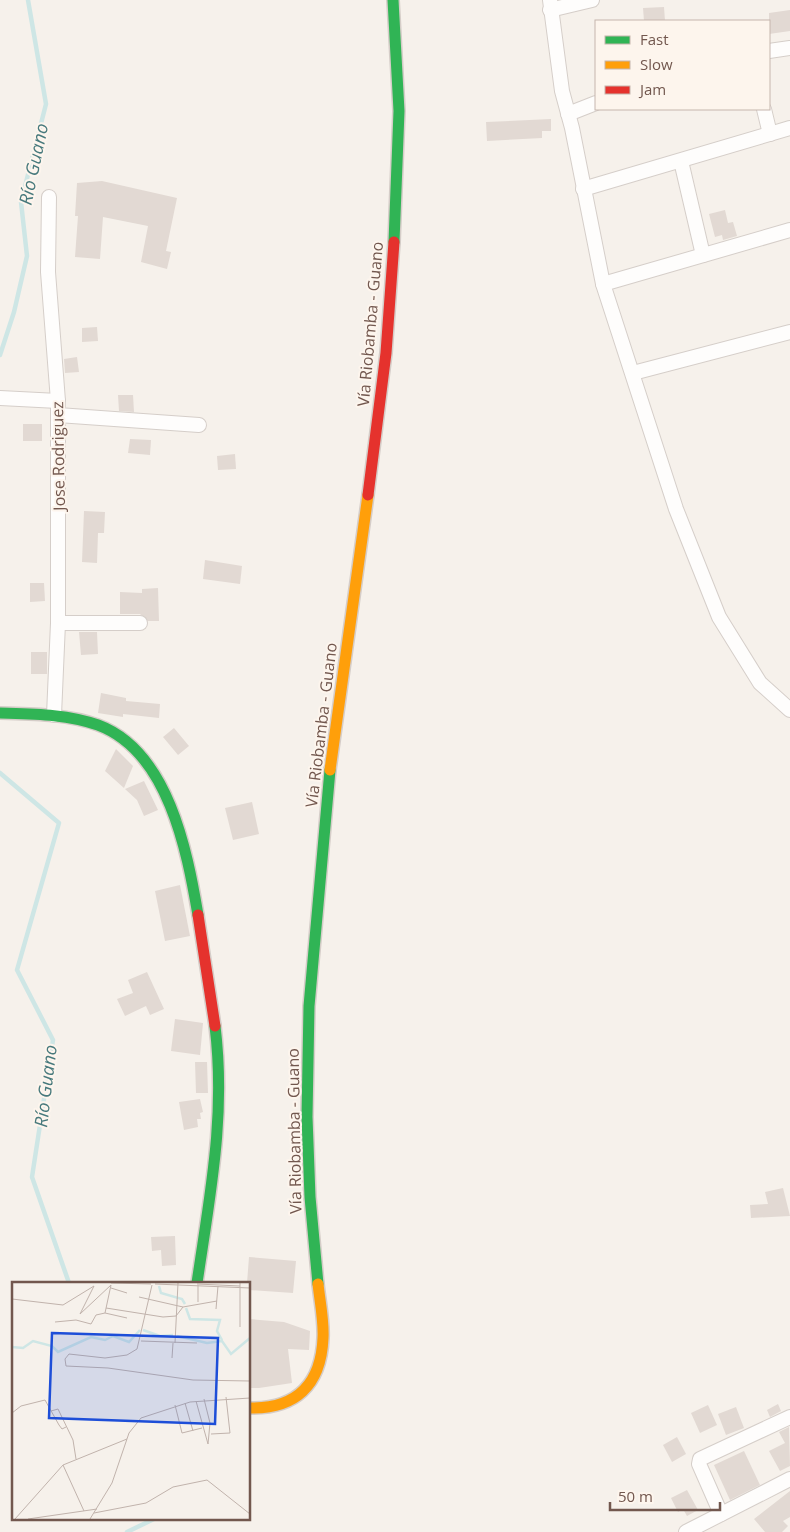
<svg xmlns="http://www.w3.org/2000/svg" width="790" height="1532" viewBox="0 0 790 1532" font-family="'Open Sans',sans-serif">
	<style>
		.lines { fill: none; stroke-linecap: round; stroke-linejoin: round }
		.stream { stroke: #cee6e5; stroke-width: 4.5 }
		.building { fill: #e2d9d3 }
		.street-casing { stroke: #d5cec9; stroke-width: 16 }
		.fast-casing { stroke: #d5cdc8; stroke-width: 14 }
		.slow-casing { stroke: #d5cdc8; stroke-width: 14 }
		.jam-casing { stroke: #d5cdc8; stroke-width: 14 }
		.street { stroke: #fefdfc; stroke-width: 14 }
		.fast { stroke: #30b455; stroke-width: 11 }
		.slow { stroke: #ff9f0a; stroke-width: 11 }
		.jam { stroke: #e5322d; stroke-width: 11 }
		.labels { text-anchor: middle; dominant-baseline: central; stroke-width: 4; stroke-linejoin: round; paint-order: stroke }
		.street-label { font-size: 16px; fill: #72574e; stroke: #fdf5ed }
		.water-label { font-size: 18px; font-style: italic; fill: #47797c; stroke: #fdf5ed }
		.inset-river { fill: none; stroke: #cee6e5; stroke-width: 2.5 }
		.inset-road { fill: none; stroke: #c1b3ac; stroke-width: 1 }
		.view { fill: #1d4ed8; fill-opacity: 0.15; stroke: #1d4ed8; stroke-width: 2.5 }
		.inset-edge { fill: none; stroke: #72574e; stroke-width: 2.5 }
	</style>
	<rect width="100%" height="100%" fill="#f6f1eb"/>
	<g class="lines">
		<g class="stream">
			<polyline points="0,355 14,312 27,256 21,202 46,104 28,0"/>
			<polyline points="0,773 59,823 17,970 53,1040 32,1177 69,1283"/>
			<polyline points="127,1532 156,1518"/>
		</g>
	</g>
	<g class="building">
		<polygon points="664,7 665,21 644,21 643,8"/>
		<polygon points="790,10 790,31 769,34 769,13"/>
		<polygon points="551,119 551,131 542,131 542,138 487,141 486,122"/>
		<polygon points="102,181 177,198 166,251 171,252 167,269 141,262 148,226 103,217 100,259 75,257 78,216 75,216 77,183"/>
		<polygon points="725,210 728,223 733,222 737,236 723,240 722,235 715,237 709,214"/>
		<polygon points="97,327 98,341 82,342 82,328"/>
		<polygon points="77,357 79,372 65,373 64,359"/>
		<polygon points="118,395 133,395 134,412 119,411"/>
		<rect x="23" y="424" width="19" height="17"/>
		<polygon points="130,439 151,440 150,455 128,453"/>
		<polygon points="235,454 236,469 218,470 217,456"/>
		<polygon points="84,511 105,512 104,533 98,533 97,563 82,562"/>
		<polygon points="205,560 242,566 240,584 203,579"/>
		<polygon points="30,583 44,583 45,601 30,602"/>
		<polygon points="158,588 159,621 148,621 140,614 120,614 120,592 142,593 142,589"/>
		<polygon points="79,632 97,632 98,654 81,655"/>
		<rect x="31" y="652" width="16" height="22"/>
		<polygon points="101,693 126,698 126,701 160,704 159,718 123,714 123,717 98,713"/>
		<polygon points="174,728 189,746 178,755 163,737"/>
		<polygon points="116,749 133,766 124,788 105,771"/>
		<polygon points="144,781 158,810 144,816 137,800 125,789"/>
		<polygon points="252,802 259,834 233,840 225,808"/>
		<polygon points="180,885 190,936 165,941 155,891"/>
		<polygon points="147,972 164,1009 150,1015 146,1006 125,1016 117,999 133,993 128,980"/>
		<polygon points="175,1019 203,1023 200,1055 171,1051"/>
		<polygon points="195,1062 207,1062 208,1093 196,1093"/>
		<polygon points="200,1099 203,1112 200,1113 201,1119 197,1119 198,1127 184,1130 179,1102"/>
		<polygon points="783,1188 790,1216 751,1218 750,1205 768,1204 765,1192"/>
		<polygon points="175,1236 176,1265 162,1266 161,1250 152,1251 151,1237"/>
		<polygon points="249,1257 296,1261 293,1293 249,1290 249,1283 247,1283"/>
		<polygon points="249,1319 284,1322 310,1331 309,1350 288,1349 292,1383 259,1388 249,1388"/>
		<polygon points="778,1404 781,1411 770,1417 767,1410"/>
		<polygon points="708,1405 717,1425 700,1433 691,1413"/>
		<polygon points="736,1407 744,1428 726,1435 718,1414"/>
		<polygon points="789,1427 790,1466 780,1471 769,1451 785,1443 779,1432"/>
		<polygon points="677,1437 686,1454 672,1462 663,1445"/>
		<polygon points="744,1451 760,1485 730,1500 714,1465"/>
		<polygon points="687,1490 698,1510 687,1516 683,1509 678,1512 671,1498"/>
		<polygon points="790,1491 790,1517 783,1521 788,1526 782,1532 765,1532 754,1519"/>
	</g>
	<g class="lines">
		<g class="street-casing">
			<g id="street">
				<polyline points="550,0 562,91 572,128 603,284 676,509 719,617 760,683 790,710"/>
				<polyline points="550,10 592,0"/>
				<polyline points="769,51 790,48"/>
				<polyline points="764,109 770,134"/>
				<polyline points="568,114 596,103"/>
				<polyline points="681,161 703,255"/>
				<polyline points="583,189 790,128"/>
				<polyline points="49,197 48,272 58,401 58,623 54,715"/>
				<polyline points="603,284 790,230"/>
				<polyline points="633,373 790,332"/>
				<polyline points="0,398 58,401"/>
				<polyline points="58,415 199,425"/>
				<polyline points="58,623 140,623"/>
				<polyline points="721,1514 699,1464 700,1459 790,1417"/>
				<polyline points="686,1532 790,1479"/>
			</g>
		</g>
		<g class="fast-casing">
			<g id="fast">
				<polyline points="393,0 399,111 394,242"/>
				<path d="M0 713C33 714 67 714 98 725 168 751 187 850 198 915"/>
				<path d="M197 1283C210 1194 226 1116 215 1026"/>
				<polyline points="318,1284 310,1197 307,1117 309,1006 330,770"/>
			</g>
		</g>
		<g class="slow-casing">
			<g id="slow">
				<polyline points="330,770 368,495"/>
				<path d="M249 1408C295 1409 321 1386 323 1338 324 1321 320 1302 318 1284"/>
			</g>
		</g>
		<g class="jam-casing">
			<g id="jam">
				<polyline points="368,495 386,353 394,242"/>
				<polyline points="198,915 215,1026"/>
			</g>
		</g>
		<use href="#street" class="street"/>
		<use href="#fast" class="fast"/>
		<use href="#slow" class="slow"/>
		<use href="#jam" class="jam"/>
	</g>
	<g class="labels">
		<g class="street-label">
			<text transform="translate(370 324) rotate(-85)">Vía Riobamba - Guano</text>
			<text transform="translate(58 456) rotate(-91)">Jose Rodriguez</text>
			<text transform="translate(321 725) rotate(-83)">Vía Riobamba - Guano</text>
			<text transform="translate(294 1131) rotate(-91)">Vía Riobamba - Guano</text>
		</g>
		<g class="water-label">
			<text transform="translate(33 164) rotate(-78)">Río Guano</text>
			<text transform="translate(45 1086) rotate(-83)">Río Guano</text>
		</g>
	</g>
	<g transform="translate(12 1282)">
		<rect width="238" height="238" fill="#f6f1eb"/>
		<path class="inset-river" d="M147 4 149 11 170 17 173 22M174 26 178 37 208 38 205 49 210 58M131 48 148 54 161 53M165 54 195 61 210 59 219 72 238 56M0 65 11 66 21 59 40 64 46 70 79 55 93 58 101 54 117 60 128 48"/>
		<path class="inset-road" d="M99 1 139 2M143 2 238 6M185 2 228 4M140 3 125 67 115 73 93 76 57 72 53 77 54 84 96 86 181 98 238 99M99 6 115 11M127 15 171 25 205 19M0 17 51 23 82 4 68 32 99 3M186 20V3M94 26 151 35 164 34 171 25M204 27 206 4M93 31 99 3M43 40 64 38 79 42 84 33 93 31 115 36M228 45V1M129 59 185 61M163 61 166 1M160 76 161 61M184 119 196 162 198 141 192 117M173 121 181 149M163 123 170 151 190 146M39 129 46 127 61 158 64 177M0 131 9 124 33 118 47 143 50 147 54 145M199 152 218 151 214 115M51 183 72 229M82 231 134 221 161 205 195 198 238 232M3 237 51 183 115 157M16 237 85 227M78 237 100 201 117 151 129 136 178 120 238 116"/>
		<path class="view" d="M40 51 206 56 203 142 37 136Z"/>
		<rect width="238" height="238" class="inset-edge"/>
	</g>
	<rect x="595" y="20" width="175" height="90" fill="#fdf5ed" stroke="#c5b6ad"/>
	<rect x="605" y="36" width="25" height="8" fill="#30b455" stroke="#c5b6ad"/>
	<text x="640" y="45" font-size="15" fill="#72574e">Fast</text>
	<rect x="605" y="61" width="25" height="8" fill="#ff9f0a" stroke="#c5b6ad"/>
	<text x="640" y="70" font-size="15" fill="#72574e">Slow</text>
	<rect x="605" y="86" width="25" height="8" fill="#e5322d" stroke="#c5b6ad"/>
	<text x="640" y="95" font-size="15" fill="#72574e">Jam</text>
	<path d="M610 1502v8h110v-8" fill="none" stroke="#72574e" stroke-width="2.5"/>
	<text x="618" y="1502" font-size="15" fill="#72574e" stroke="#fdf5ed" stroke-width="4" paint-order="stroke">50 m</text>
</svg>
